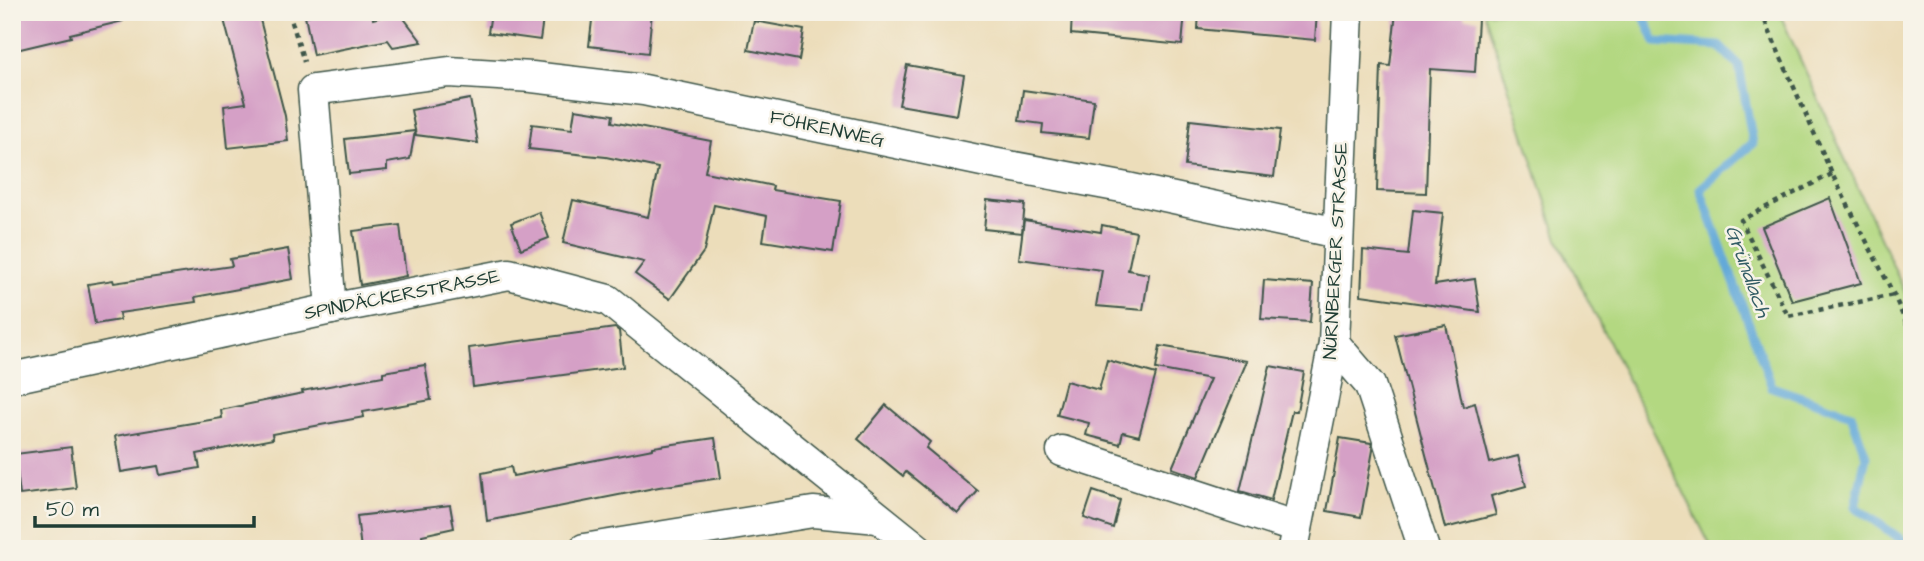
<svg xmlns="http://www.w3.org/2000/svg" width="1924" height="561" viewBox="0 0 1924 561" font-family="'Architects Daughter',sans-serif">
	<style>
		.green { fill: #b3d881; stroke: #698a5a; stroke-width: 2 }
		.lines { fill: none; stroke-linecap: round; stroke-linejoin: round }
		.stream { stroke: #62a9d8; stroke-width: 9 }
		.building { fill: #d5a0c6 }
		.minor-casing { stroke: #3e5548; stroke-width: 33 }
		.path { stroke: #3e5548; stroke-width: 4.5; stroke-dasharray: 5 5; stroke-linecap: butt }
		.minor { stroke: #fff; stroke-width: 30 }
		.labels { text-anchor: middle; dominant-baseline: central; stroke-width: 5; stroke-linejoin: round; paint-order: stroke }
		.street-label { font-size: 19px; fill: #1f3d34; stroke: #f7f3e8 }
		.water-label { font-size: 21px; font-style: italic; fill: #335d65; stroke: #f7f3e8 }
	</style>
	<rect width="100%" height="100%" fill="#f7f3e8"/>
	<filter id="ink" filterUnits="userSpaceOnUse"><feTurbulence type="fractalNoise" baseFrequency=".0143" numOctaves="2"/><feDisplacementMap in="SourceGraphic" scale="14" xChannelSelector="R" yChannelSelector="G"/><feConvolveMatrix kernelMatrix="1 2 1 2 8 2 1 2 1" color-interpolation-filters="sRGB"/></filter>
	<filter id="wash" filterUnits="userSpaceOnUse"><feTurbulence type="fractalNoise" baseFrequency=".00686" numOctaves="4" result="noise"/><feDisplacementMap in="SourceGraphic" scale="28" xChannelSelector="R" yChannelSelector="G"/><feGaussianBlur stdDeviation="1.57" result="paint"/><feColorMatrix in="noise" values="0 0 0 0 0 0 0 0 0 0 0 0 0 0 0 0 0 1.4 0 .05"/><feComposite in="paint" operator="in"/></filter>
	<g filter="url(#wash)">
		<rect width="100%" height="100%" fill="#ecddba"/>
		<polygon class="green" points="1484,12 1779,12 1912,308 1912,549 1712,549 1559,242"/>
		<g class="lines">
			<polyline class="stream" points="1642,12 1655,42 1719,46 1739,66 1753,143 1700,189 1772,387 1851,414 1866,456 1855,507 1912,547"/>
		</g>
		<g id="blocks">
			<g class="building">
				<polygon points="12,12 122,12 123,21 70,34 71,37 12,51"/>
				<polygon points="222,12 258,12 285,116 288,141 228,148 224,106 246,103"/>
				<polygon points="329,12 372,12 373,19 399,12 422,42 393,47 388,40 313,55 305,16"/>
				<polygon points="491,12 544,12 540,40 488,33"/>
				<polygon points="593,12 652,12 648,53 589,46"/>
				<polygon points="1072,12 1185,12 1182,45 1071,34"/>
				<polygon points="1199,12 1317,12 1315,40 1198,29"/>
				<polygon points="1396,12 1464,12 1464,18 1478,19 1475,72 1430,69 1426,193 1377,191 1381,65 1390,66"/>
				<polygon points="754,21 804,30 799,60 748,50"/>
				<polygon points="907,65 964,75 957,115 899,105"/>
				<polygon points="1023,90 1094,100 1089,138 1042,133 1043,124 1019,121"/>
				<polygon points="470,99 478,143 416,135 411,110"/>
				<polygon points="575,109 613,115 612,122 711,141 705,172 773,186 772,190 841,201 833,252 763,241 767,216 714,205 704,251 670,299 635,274 644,262 563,243 573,200 648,217 658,168 606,157 529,149 532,124 572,129"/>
				<polygon points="1190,120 1280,130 1274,177 1185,166"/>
				<polygon points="415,131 410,159 387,163 387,170 349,174 345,139"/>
				<polygon points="1830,198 1861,283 1792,301 1762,227"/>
				<polygon points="987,200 1025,204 1022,233 984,229"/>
				<polygon points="1413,210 1443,213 1435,285 1475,279 1480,312 1361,295 1363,250 1408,255"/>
				<polygon points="539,212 549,238 521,249 511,223"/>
				<polygon points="1024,220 1101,232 1102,225 1136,232 1128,270 1149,274 1143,310 1096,306 1102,270 1019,259"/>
				<polygon points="400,225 406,276 360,285 353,231"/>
				<polygon points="288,249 293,279 195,297 196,302 119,313 120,320 95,324 88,284 113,280 114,283 232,266 230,259"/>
				<polygon points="1264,280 1313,284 1310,322 1261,319"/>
				<polygon points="1446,325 1463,407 1475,403 1490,463 1518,456 1526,486 1491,496 1496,515 1445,528 1395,335"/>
				<polygon points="615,328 619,331 623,367 473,387 469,348"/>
				<polygon points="1160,346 1247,361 1198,477 1172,468 1210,379 1156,369"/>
				<polygon points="1107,360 1156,374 1139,436 1123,432 1120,444 1086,435 1089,423 1057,415 1066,381 1099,390"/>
				<polygon points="425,365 431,400 363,412 364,417 272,434 273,439 197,454 200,468 160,475 158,466 121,472 115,436 222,418 221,410 303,393 302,391 383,376 383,372"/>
				<polygon points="1270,366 1304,372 1297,411 1292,411 1271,500 1240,491"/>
				<polygon points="886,405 930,442 926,448 978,491 958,514 906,472 903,476 858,439"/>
				<polygon points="715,438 721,478 659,487 487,521 482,473 511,467 513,476 653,449 653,447"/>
				<polygon points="1340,438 1371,443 1373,450 1361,517 1327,511"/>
				<polygon points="71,447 76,488 20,495 15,454"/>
				<polygon points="1093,491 1120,500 1113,528 1084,518"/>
				<polygon points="450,505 454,528 422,535 423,549 361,549 357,516"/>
			</g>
		</g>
	</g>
	<g filter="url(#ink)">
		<use href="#blocks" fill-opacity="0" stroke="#3e5548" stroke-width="2"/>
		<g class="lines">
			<g class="minor-casing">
				<g id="minor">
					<polyline points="331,309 313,90 449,72 532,77 644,90 987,162 1127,188 1338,233"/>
					<polyline points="1334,343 1370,385 1424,549"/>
					<polyline points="12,378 331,309 509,274 608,300 918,549"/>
					<polyline points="1062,451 1297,528"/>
					<polyline points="584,549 813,512 878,518"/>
					<polyline points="1293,549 1334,343 1348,12"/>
				</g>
			</g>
			<g class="path">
				<polyline points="289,12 304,62"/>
				<polyline points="1761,12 1832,174 1894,295 1912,337"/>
				<polyline points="1832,174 1741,220 1788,316 1894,295"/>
			</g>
			<use href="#minor" class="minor"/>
		</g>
	</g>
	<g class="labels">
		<g class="street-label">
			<text transform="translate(827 129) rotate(12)">FÖHRENWEG</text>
			<text transform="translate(1336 251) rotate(-87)">NÜRNBERGER STRASSE</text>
			<text transform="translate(402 295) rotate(-11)">SPINDÄCKERSTRASSE</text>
		</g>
		<g class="water-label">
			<text transform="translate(1748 271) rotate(70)">Gründlach</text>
		</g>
	</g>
	<rect width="1924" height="561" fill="none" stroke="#f7f3e8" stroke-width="42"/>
	<path d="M35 516v10h219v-10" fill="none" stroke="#1f3d34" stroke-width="3.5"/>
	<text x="46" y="516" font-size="21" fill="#1f3d34" stroke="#f7f3e8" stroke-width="5" paint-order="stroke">50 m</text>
</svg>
